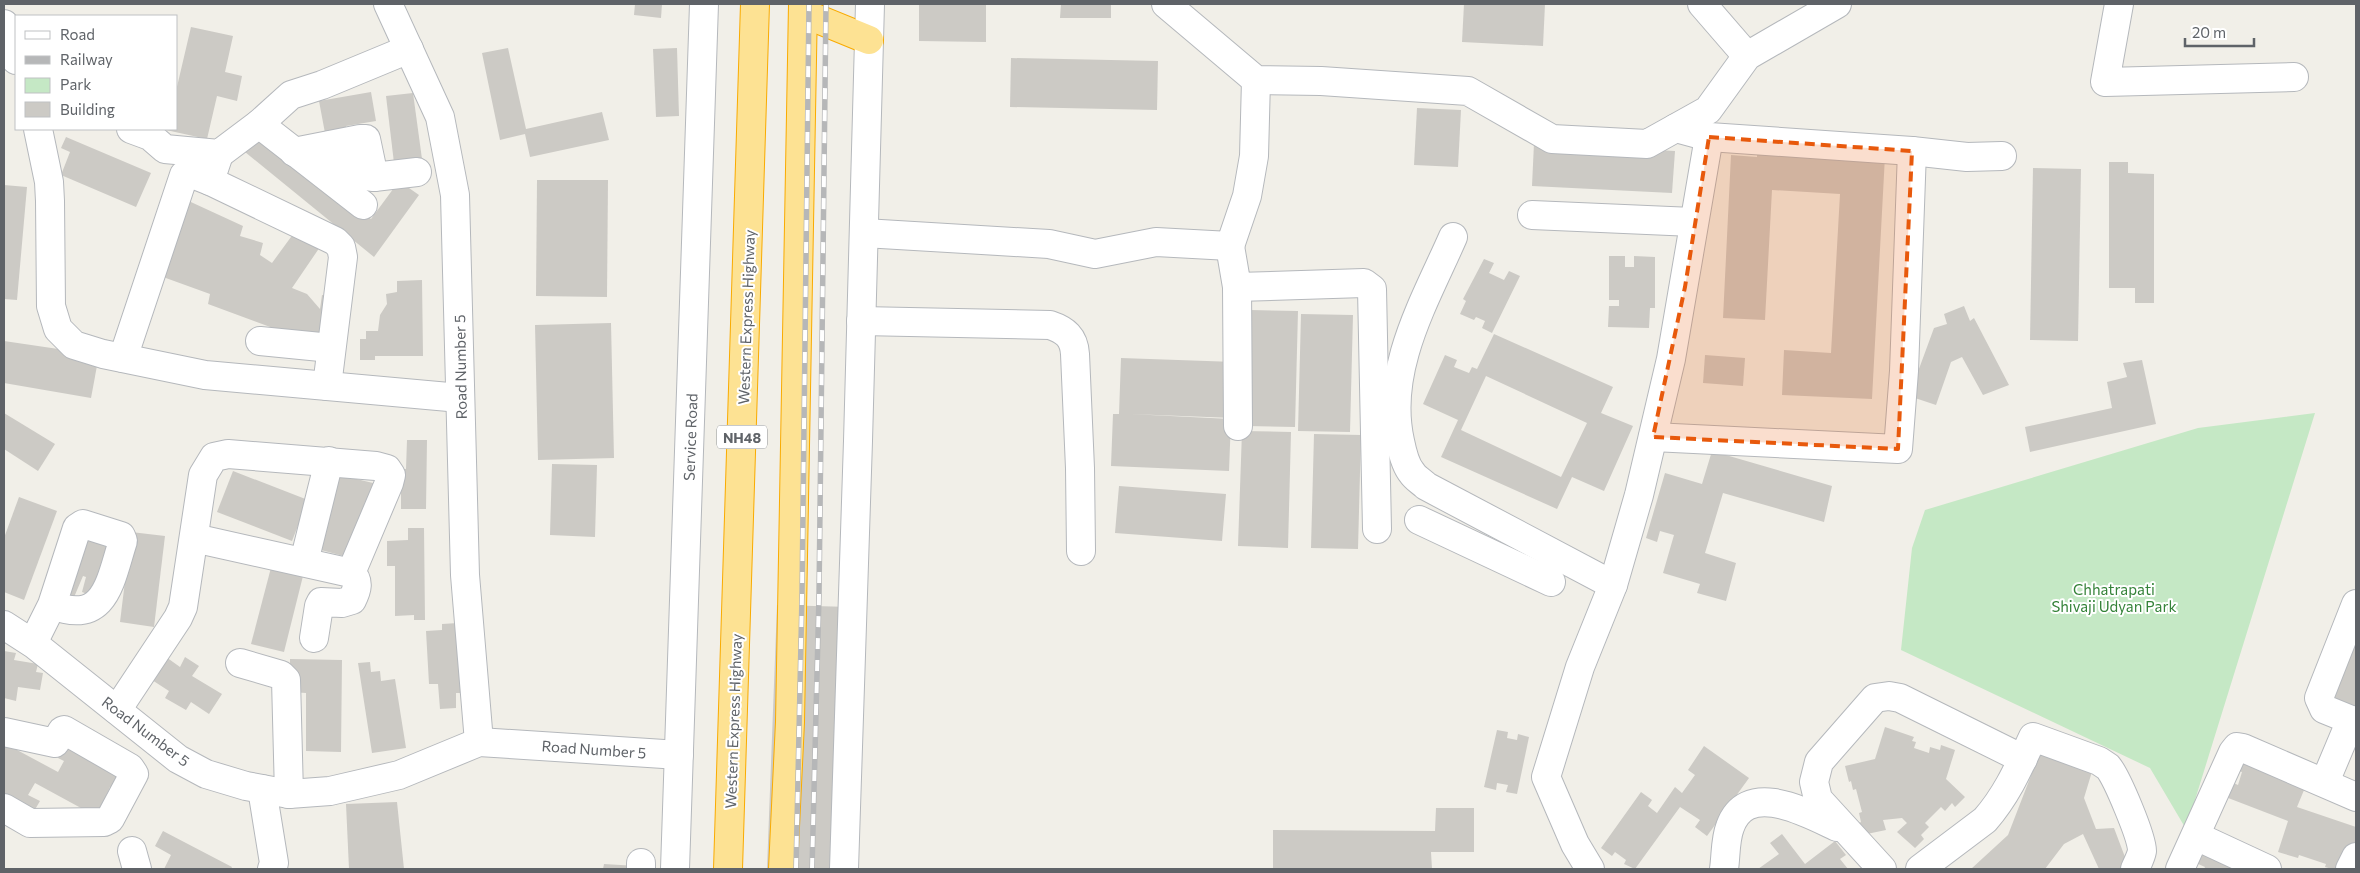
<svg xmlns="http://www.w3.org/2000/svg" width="2360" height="873" viewBox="0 0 2360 873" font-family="Commissioner,sans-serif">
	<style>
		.green { fill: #c5e8c5 }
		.building { fill: #cccac5; fill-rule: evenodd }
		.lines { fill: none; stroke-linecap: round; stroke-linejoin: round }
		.minor-casing { stroke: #b5b8bc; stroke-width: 30 }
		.highway-casing { stroke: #f9ab00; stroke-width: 30 }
		.minor { stroke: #fff; stroke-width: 28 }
		.highway { stroke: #fde293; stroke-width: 28 }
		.rail-casing { stroke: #b6b7b8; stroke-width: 5.5 }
		.rail { stroke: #fff; stroke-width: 4; stroke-dasharray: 11; stroke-linecap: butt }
		.marked { fill: #e8590c; fill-opacity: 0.2; stroke: #e8590c; stroke-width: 4; stroke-dasharray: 10 6; stroke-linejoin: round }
		.labels { text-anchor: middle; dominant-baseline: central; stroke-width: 4; stroke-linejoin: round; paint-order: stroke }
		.shield { fill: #fff; stroke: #8f9295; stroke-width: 1 }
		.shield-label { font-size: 14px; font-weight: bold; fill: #5f6368 }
		.street-label { font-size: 15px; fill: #5f6368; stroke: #fff }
		.park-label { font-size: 15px; fill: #348238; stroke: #fff }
	</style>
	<rect width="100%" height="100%" fill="#f1efe8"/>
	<polygon class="green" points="2315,413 2186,829 2150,768 1901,650 1912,548 1925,510 2198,428"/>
	<g class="building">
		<polygon points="635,4 662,4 661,18 634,15"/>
		<polygon points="919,4 986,4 986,42 919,41"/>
		<polygon points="1061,4 1111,4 1111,18 1060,18"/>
		<polygon points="1464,4 1545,4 1543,46 1462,42"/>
		<polygon points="191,27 233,36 225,72 242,76 237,101 217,96 207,139 166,130 176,129 176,91"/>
		<polygon points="508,48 526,129 602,112 609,140 530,157 525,134 500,140 482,53"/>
		<polygon points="677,48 679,116 656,117 653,49"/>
		<polygon points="1011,58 1158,61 1157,110 1010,107"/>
		<polygon points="371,92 376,121 346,126 346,129 325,133 319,101"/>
		<polygon points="413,93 422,159 394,163 386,96"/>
		<polygon points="1417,108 1461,110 1458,167 1414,165"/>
		<polygon points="262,131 371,219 399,181 419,195 374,257 245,152"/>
		<polygon points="66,137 151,173 136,207 61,175 70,152 61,148"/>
		<polygon points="1534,143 1675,151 1672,193 1532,186"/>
		<polygon points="1757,150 1885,156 1872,399 1782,395 1784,350 1831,353 1840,194 1772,190 1765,320 1723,318 1731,155 1757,157"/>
		<polygon points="2109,162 2128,162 2128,173 2154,174 2154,303 2135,303 2135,288 2109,288"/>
		<polygon points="2033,168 2081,169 2078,341 2030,340"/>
		<polygon points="537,180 608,180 607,297 536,296"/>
		<polygon points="4,185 27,187 17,300 4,299"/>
		<polygon points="180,197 243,226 240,236 263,243 260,255 272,263 299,226 322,244 292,288 307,294 320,309 322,295 334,297 327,348 208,304 210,294 152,273"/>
		<polygon points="1609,256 1625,256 1625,267 1634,267 1634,256 1655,257 1655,308 1650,308 1649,328 1608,327 1609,306 1619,306 1619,300 1609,300"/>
		<polygon points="1484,259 1494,263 1489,273 1504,280 1509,271 1520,276 1492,333 1482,328 1485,321 1476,317 1474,320 1460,314 1466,301 1463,299"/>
		<polygon points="422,280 423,356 375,356 375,360 360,360 360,339 366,339 366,331 378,331 380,315 387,304 386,294 397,292 397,281"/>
		<polygon points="1964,306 1970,321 1974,318 2009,385 1983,395 1962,357 1951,362 1936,405 1909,396 1934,328 1947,324 1944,314"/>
		<polygon points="1250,310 1298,311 1295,427 1247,426"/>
		<polygon points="1301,314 1353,315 1350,432 1298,431"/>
		<polygon points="611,323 614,458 538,460 535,325"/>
		<path d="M1494 334 1613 387 1601 413 1633 426 1604 491 1572 477 1557 509 1441 457 1458 420 1423 404 1445 355 1457 360 1454 367 1469 373 1472 367 1477 369ZM1486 376 1587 423 1561 477 1461 430Z"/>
		<polygon points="4,341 99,355 91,398 4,383"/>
		<polygon points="1705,355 1745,358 1743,386 1703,383"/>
		<polygon points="1121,358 1235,362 1233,418 1130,414 1231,419 1229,471 1111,466 1113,414 1119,414"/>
		<polygon points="2142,360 2156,424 2030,452 2025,427 2112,408 2107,382 2127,377 2123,363"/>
		<polygon points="4,413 55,444 38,471 4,449"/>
		<polygon points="1242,431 1291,432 1288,548 1238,546"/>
		<polygon points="1314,434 1361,435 1358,549 1311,548"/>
		<polygon points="407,440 427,440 426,509 401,509 401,469 406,469"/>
		<polygon points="1712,451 1832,486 1824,522 1723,493 1705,553 1736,563 1726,601 1697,593 1700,584 1663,573 1674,535 1660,531 1657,542 1646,538 1665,473 1702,484"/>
		<polygon points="552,464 597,465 595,537 550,535"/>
		<polygon points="233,471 308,500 292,541 217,512"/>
		<polygon points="332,473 377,484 372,503 365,502 351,558 321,550 336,491 328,489"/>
		<polygon points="1119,486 1226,494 1222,541 1115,533"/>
		<polygon points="19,497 57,511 24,600 4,592 4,538"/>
		<polygon points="408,528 424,528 425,620 414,620 414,615 395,616 395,566 387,566 387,541 408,540"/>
		<polygon points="82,532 118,544 98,598 82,592 86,577 83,576 69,609 59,603"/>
		<polygon points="131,532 165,536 154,627 120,622"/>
		<polygon points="273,560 305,568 284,652 251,644"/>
		<polygon points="777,605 851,607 841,869 767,869"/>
		<polygon points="2356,620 2356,708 2326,696"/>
		<polygon points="458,623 461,693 456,693 456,708 440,709 438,684 429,684 426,631 442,630 442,624"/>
		<polygon points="4,651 16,653 14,660 38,664 36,672 43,673 40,690 18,687 16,701 4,698"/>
		<polygon points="166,657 180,667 185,657 199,666 192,676 222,694 209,714 191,702 186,710 165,698 169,691 152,680"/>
		<polygon points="290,659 342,660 341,752 306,751 306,693 290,692"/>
		<polygon points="370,662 371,672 380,671 381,681 395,679 406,748 372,753 358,663"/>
		<polygon points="1885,727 1914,737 1912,741 1916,742 1914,748 1929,753 1930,747 1940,750 1941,745 1955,750 1946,779 1965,797 1955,807 1952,803 1945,811 1941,807 1925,823 1929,827 1921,835 1924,839 1915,848 1897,832 1907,823 1902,818 1883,820 1886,830 1862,835 1859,823 1861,822 1859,813 1862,812 1856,789 1853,790 1851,781 1849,782 1845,766 1875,759"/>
		<polygon points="1497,730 1508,732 1507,738 1517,740 1518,734 1529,737 1517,794 1506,792 1508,785 1497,783 1496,790 1484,787"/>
		<polygon points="4,743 58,772 64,761 58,758 66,744 127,776 119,792 110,787 103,802 111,806 103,820 35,783 28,795 40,801 30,818 4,804"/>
		<polygon points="1704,746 1749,778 1707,836 1695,827 1700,820 1680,807 1635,869 1624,864 1626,860 1615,852 1612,856 1601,848 1641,792 1652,800 1648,806 1657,813 1675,787 1682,793 1695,775 1688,770"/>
		<polygon points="2042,747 2094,765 2084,798 2096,829 2114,828 2128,865 2120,869 2099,869 2083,834 2064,844 2045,869 1971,869 2008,835"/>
		<polygon points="2240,752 2309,778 2297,807 2356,827 2356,844 2348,869 2332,869 2325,867 2326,864 2299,855 2298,858 2278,852 2288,821 2223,796 2229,781 2238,785 2242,772 2233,769"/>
		<polygon points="397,802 404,869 349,869 346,804"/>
		<polygon points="1436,808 1474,808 1474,852 1431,852 1432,869 1273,869 1273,830 1435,831"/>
		<polygon points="163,831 232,867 231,869 164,869 171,855 155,846"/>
		<polygon points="1782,834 1805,864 1835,841 1846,855 1840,859 1848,869 1758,869 1779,854 1770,843"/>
		<polygon points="2206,844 2238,869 2204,869 2205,867 2196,863"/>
		<polygon points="604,864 637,866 637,869 603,869"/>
	</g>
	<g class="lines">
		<g class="minor-casing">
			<g id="minor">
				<polyline points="388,4 440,117 455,195 465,575 479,742"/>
				<polyline points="1166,4 1256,80 1321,81 1468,91 1552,139 1647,144 1708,110 1747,56 1837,4"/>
				<polyline points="1702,4 1747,56"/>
				<polyline points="2119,4 2105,82 2294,77"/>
				<polyline points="4,24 16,60"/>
				<polyline points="259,124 363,205"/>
				<polyline points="38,129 49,182 50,201 51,306 58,329 74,345 103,354 205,375 460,398"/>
				<polyline points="131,129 150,136 165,149 219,154 259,124 291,95 322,85 409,49"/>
				<polyline points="1709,137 1912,151 1967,157 2002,156"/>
				<polyline points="294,152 360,139 366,139 374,177 365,176 329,145"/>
				<polyline points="219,154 210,181 335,241 341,247 343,257 327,386"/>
				<polyline points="374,177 417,172"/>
				<polyline points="1532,215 1693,222"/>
				<polyline points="864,233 1049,244 1095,254 1156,242 1230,246 1247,196 1254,156 1256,80"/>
				<path d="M1453 237C1425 301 1384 369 1400 441 1402 451 1405 465 1412 473 1415 478 1422 482 1426 486L1613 585"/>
				<polyline points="1230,246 1237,287 1364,283 1372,289 1377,529"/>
				<polyline points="1237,287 1238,426"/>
				<path d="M861 321 1050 325C1065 330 1074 337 1075 354L1080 468 1081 551"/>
				<polyline points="260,341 331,348"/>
				<polyline points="123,358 184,175 190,173 210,181"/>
				<polyline points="1653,437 1898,449 1904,371 1912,151"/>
				<polyline points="1419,520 1551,582"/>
				<path d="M194 538 351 573C360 581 357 590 352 600L342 603 321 602 319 606 314 638"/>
				<polyline points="304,562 329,461"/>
				<polyline points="2356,604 2319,698 2324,709 2356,722"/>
				<polyline points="4,625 35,645 178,759 206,774 246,786 289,794 330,791 399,775 479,742 679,755"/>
				<path d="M33 643 52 605C106 626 110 581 123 541L121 536 83 524 77 528 52 605"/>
				<polyline points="240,663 281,675 286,680 289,794"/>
				<polyline points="117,710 178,618 183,607 203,475 214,457 228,454 376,466 387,469 391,475 389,483 351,573"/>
				<polyline points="4,732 55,743 62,731 64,730 130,768 134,774 110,819 104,822 30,823 4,808"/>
				<polyline points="2330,770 2351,720"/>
				<polyline points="262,789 274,863 272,869"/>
				<polyline points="2196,836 2267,869"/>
				<polyline points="132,851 137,869"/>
				<polyline points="641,869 641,863"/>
				<polyline points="675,869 704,4"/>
				<polyline points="844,869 858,441 870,4"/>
				<polyline points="1590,869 1575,844 1546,777 1580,667 1613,585 1639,495 1671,359 1709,137 1676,128"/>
				<path d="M1724 869C1726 856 1725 840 1730 827 1747 779 1807 813 1837 827"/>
				<polyline points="1882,869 1818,799 1814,782 1819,762 1875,698 1889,696 1900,698 2023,759"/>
				<path d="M1920 869 1985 820C2007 795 2019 767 2033 737L2099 761 2108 767C2117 778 2142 837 2142 851 2141 857 2137 864 2135 869"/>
				<polyline points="2180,869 2233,752 2237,747 2243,748 2356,797"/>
				<polyline points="2350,869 2356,857"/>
			</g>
		</g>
		<g class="highway-casing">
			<g id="highway">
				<polyline points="803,13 869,40"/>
				<polyline points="728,869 755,4"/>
				<polyline points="783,869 790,722 803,4"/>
			</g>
		</g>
		<use href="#minor" class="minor"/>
		<use href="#highway" class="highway"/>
		<g class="rail-casing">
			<g id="rail">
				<polyline points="796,869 802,596 809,4"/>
				<polyline points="812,869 819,596 826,4"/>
			</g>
		</g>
		<use href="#rail" class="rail"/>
	</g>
	<path class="marked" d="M1709 137 1912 151 1898 449 1653 437 1685 287Z"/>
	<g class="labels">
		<rect class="shield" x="717" y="425.5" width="50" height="23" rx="4"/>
		<g class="shield-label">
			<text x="742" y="437">NH48</text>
		</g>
		<g class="street-label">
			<text transform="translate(746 317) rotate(-88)">Western Express Highway</text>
			<text transform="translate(460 367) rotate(-91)">Road Number 5</text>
			<text transform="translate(690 437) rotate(-88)">Service Road</text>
			<text transform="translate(733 721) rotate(-88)">Western Express Highway</text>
			<text transform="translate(146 731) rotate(37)">Road Number 5</text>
			<text transform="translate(594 749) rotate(4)">Road Number 5</text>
		</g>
		<g class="park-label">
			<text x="2114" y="589">Chhatrapati<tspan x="2114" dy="17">Shivaji Udyan Park</tspan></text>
		</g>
	</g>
	<rect width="2360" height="873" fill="none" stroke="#5f6368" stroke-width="10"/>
	<rect x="15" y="15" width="162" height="115" fill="#ffffff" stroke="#bfc1c3"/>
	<rect x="25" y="31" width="25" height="8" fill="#ffffff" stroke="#bfc1c3"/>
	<text x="60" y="40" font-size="15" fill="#5f6368">Road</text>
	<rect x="25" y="56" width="25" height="8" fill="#b6b7b8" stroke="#bfc1c3"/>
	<text x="60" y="65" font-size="15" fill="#5f6368">Railway</text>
	<rect x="25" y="78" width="25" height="15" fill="#c5e8c5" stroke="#bfc1c3"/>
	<text x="60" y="90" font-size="15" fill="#5f6368">Park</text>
	<rect x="25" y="102" width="25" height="15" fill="#cccac5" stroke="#bfc1c3"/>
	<text x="60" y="115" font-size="15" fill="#5f6368">Building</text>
	<path d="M2185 38v8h69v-8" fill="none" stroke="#5f6368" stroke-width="2.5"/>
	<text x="2192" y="38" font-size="15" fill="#5f6368" stroke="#ffffff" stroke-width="4" paint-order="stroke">20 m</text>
</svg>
